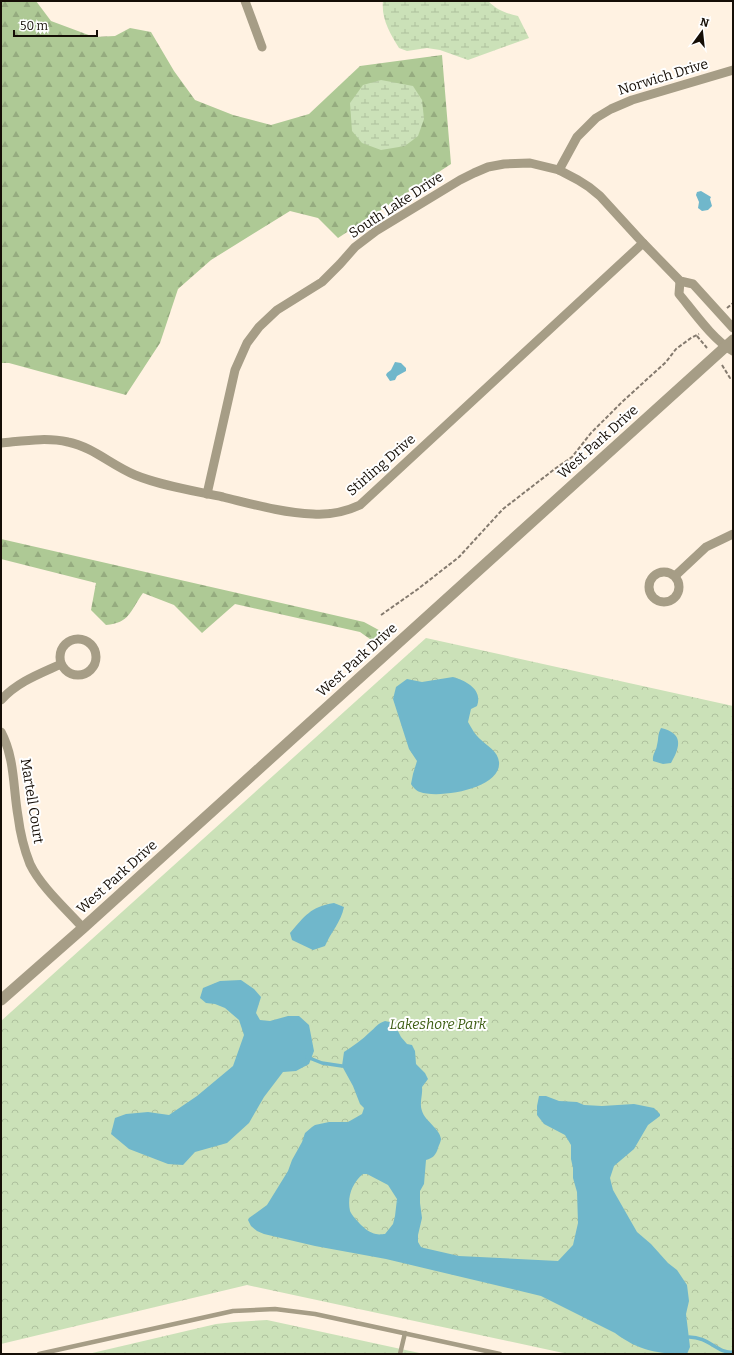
<svg xmlns="http://www.w3.org/2000/svg" width="734" height="1355" viewBox="0 0 734 1355" font-family="Bitter,serif">
	<style>
		.forest { fill: url(#forest-firs) }
		.wetland { fill: url(#wetland-marsh) }
		.park { fill: url(#park-crowns) }
		.water { fill: #70b7cb; fill-rule: evenodd }
		.lines { fill: none; stroke-linecap: round; stroke-linejoin: round }
		.stream { stroke: #70b7cb; stroke-width: 3.5 }
		.path { stroke: #847a6e; stroke-width: 2; stroke-dasharray: 4 2; stroke-linecap: butt }
		.service { stroke: #a69d86; stroke-width: 4.5 }
		.minor { stroke: #a69d86; stroke-width: 9 }
		.tertiary { stroke: #a69d86; stroke-width: 11 }
		.labels { text-anchor: middle; dominant-baseline: central; stroke-width: 4; stroke-linejoin: round; paint-order: stroke }
		.street-label { font-size: 14px; fill: #150e06; stroke: #fff }
		.park-label { font-size: 14px; font-style: italic; fill: #3d5d13; stroke: #fff }
	</style>
	<defs>
		<pattern id="forest-firs" width="22" height="20" patternUnits="userSpaceOnUse"><rect width="22" height="20" fill="#aec995"/><path d="M5 1l3.5 6h-7zM16 11l3.5 6h-7z" fill="#95ab7f"/></pattern>
		<pattern id="wetland-marsh" width="20" height="14" patternUnits="userSpaceOnUse"><rect width="20" height="14" fill="#cbe1b8"/><path d="M1 5h8M5 5V1M11 12h8M15 12V8" fill="none" stroke="#adc09d"/></pattern>
		<pattern id="park-crowns" width="20" height="18" patternUnits="userSpaceOnUse"><rect width="20" height="18" fill="#cbe1b8"/><path d="M2 6a3 3 0 1 1 6 0M12 15a3 3 0 1 1 6 0" fill="none" stroke="#adc09d"/></pattern>
	</defs>
	<rect width="100%" height="100%" fill="#fff2e2"/>
	<g class="forest">
		<polygon points="1,1 36,1 51,21 94,37 115,36 130,28 151,32 174,71 195,100 233,115 271,125 309,114 360,66 442,55 451,164 338,238 318,218 290,211 211,260 178,289 160,343 126,395 9,363 1,363"/>
		<path d="M1 539 364 622 388 635 377 644 360 632 235 604 202 633 174 605 143 593C130 611 130 623 106 625L91 610 96 583 1 559Z"/>
	</g>
	<g class="wetland">
		<path d="M383 1H488C497 10 505 13 518 16L529 38 468 60 440 50 427 48 407 51 399 48C390 34 381 18 383 1Z"/>
		<polygon points="381,80 413,86 422,100 424,119 418,136 405,146 381,150 362,143 352,131 350,103 363,85"/>
	</g>
	<g class="park">
		<polygon points="426,638 733,706 733,1354 568,1354 247,1285 1,1344 1,1021"/>
		<polygon points="267,1320 424,1354 88,1354 216,1324 234,1322"/>
	</g>
	<g class="water">
		<polygon points="701,191 711,197 710,199 712,206 708,210 702,211 698,208 699,202 696,195 697,192"/>
		<polygon points="395,362 401,363 406,368 406,371 397,376 395,380 390,381 386,375 387,373 391,370"/>
		<path d="M453 677C467 681 483 690 477 706L471 709 468 722C471 727 475 735 480 739 487 746 498 751 499 762 502 789 438 799 420 792 416 791 413 787 411 784L413 774 417 761 409 749 393 699 396 687 407 679 422 682Z"/>
		<path d="M661 728C683 733 681 746 671 763L663 764 653 761C652 754 656 752 657 745 659 738 657 736 661 728Z"/>
		<path d="M334 903 344 907C341 922 331 932 325 946L313 950 292 940 290 933C305 916 310 907 334 903Z"/>
		<polygon points="241,980 254,989 261,997 256,1013 260,1020 270,1021 288,1016 299,1016 309,1025 314,1051 309,1064 296,1071 283,1072 264,1097 249,1123 227,1143 195,1152 183,1165 168,1164 129,1149 111,1134 115,1118 126,1114 148,1112 169,1115 197,1096 233,1066 244,1035 239,1020 225,1008 215,1004 206,1003 200,998 203,988 220,981"/>
		<path d="M385 1021 394 1023 401 1037 407 1044 412 1045 415 1051 416 1064 425 1073 428 1079 422 1087C423 1095 419 1103 422 1111 425 1121 440 1129 441 1139 441 1141 439 1145 438 1148 436 1155 433 1158 426 1160L424 1184 420 1191V1203L422 1218 418 1235V1242L421 1247 424 1248 459 1256 558 1261 573 1245 578 1223 577 1192 573 1178V1168L571 1159V1145L565 1135 544 1124 537 1115V1106L539 1096H546L559 1101 577 1102 584 1105 602 1106 634 1104 654 1108 660 1114V1116L648 1125 634 1149 614 1166 610 1178 613 1190 637 1232 651 1244 668 1263 677 1270 687 1285 689 1301 686 1314 690 1347 687 1354C658 1354 639 1351 615 1333L541 1296 386 1259 315 1246 264 1234 257 1231 251 1226 248 1220 249 1218 267 1205 288 1171 292 1160 302 1142 305 1133 312 1127 315 1125 329 1122H348L362 1114 364 1108 360 1104 353 1086 342 1066 344 1052C353 1046 362 1040 370 1032 375 1028 378 1023 385 1021ZM363 1174H367L388 1185 397 1199 395 1216 393 1224 385 1234C383 1234 379 1235 376 1234 370 1233 364 1228 360 1224 357 1220 352 1216 350 1211 347 1197 352 1183 363 1174Z"/>
	</g>
	<g class="lines">
		<g class="stream">
			<polyline points="307,1057 322,1063 342,1066"/>
			<path d="M689 1337C709 1337 718 1354 733 1352"/>
		</g>
		<g class="path">
			<polyline points="727,308 733,303"/>
			<polyline points="697,336 707,348"/>
			<polyline points="722,365 730,378 733,378"/>
			<polyline points="381,615 418,589 459,557 503,509 556,468 572,457 591,433 622,402 666,362 676,349 691,338 699,334"/>
		</g>
		<g class="service">
			<polyline points="39,1354 233,1311 275,1309 315,1314 500,1354"/>
			<polyline points="400,1354 405,1333"/>
		</g>
		<g class="minor">
			<polyline points="245,1 262,47"/>
			<polyline points="559,170 577,137 596,118 611,109 632,100 733,70"/>
			<path d="M680 281 679 294C693 311 714 341 733 351"/>
			<path d="M1 443C23 441 46 437 68 442 93 447 111 465 135 475 162 486 195 491 223 497 252 504 283 513 313 514 329 515 345 512 360 505L643 243"/>
			<polyline points="207,494 235,370 247,343 259,327 277,310 322,282 340,264 355,247 376,231 460,180 474,173 488,167 504,164 530,163 559,170 578,180 589,187 600,196 643,243 680,281 693,284 733,328"/>
			<circle cx="664" cy="587" r="15"/>
			<polyline points="675,576 706,547 733,534"/>
			<circle cx="78" cy="657" r="18"/>
			<path d="M1 700C17 682 39 674 61 664"/>
			<path d="M1 732C15 758 13 788 18 816 20 832 24 849 30 864 41 887 66 909 83 928"/>
		</g>
		<polyline class="tertiary" points="1,1000 83,928 733,340"/>
	</g>
	<g class="labels">
		<g class="street-label">
			<text transform="translate(663 77) rotate(-17)">Norwich Drive</text>
			<text transform="translate(396 205) rotate(-33)">South Lake Drive</text>
			<text transform="translate(598 442) rotate(-42)">West Park Drive</text>
			<text transform="translate(381 465) rotate(-41)">Stirling Drive</text>
			<text transform="translate(357 660) rotate(-42)">West Park Drive</text>
			<text transform="translate(32 801) rotate(81)">Martell Court</text>
			<text transform="translate(117 877) rotate(-42)">West Park Drive</text>
		</g>
		<g class="park-label">
			<text x="438" y="1024">Lakeshore Park</text>
		</g>
	</g>
	<rect width="734" height="1355" fill="none" stroke="#150e06" stroke-width="4"/>
	<g transform="translate(702 32) rotate(15)" stroke="#ffffff" stroke-width="3" paint-order="stroke">
	<path d="M0-3L7 15L0 10L-7 15Z" fill="#150e06"/>
	<text y="-6" font-size="11" font-weight="bold" text-anchor="middle" fill="#150e06">N</text>
	</g>
	<path d="M14 30v6h83v-6" fill="none" stroke="#150e06" stroke-width="2"/>
	<text x="20" y="30" font-size="12" fill="#150e06" stroke="#ffffff" stroke-width="3" paint-order="stroke">50 m</text>
</svg>
